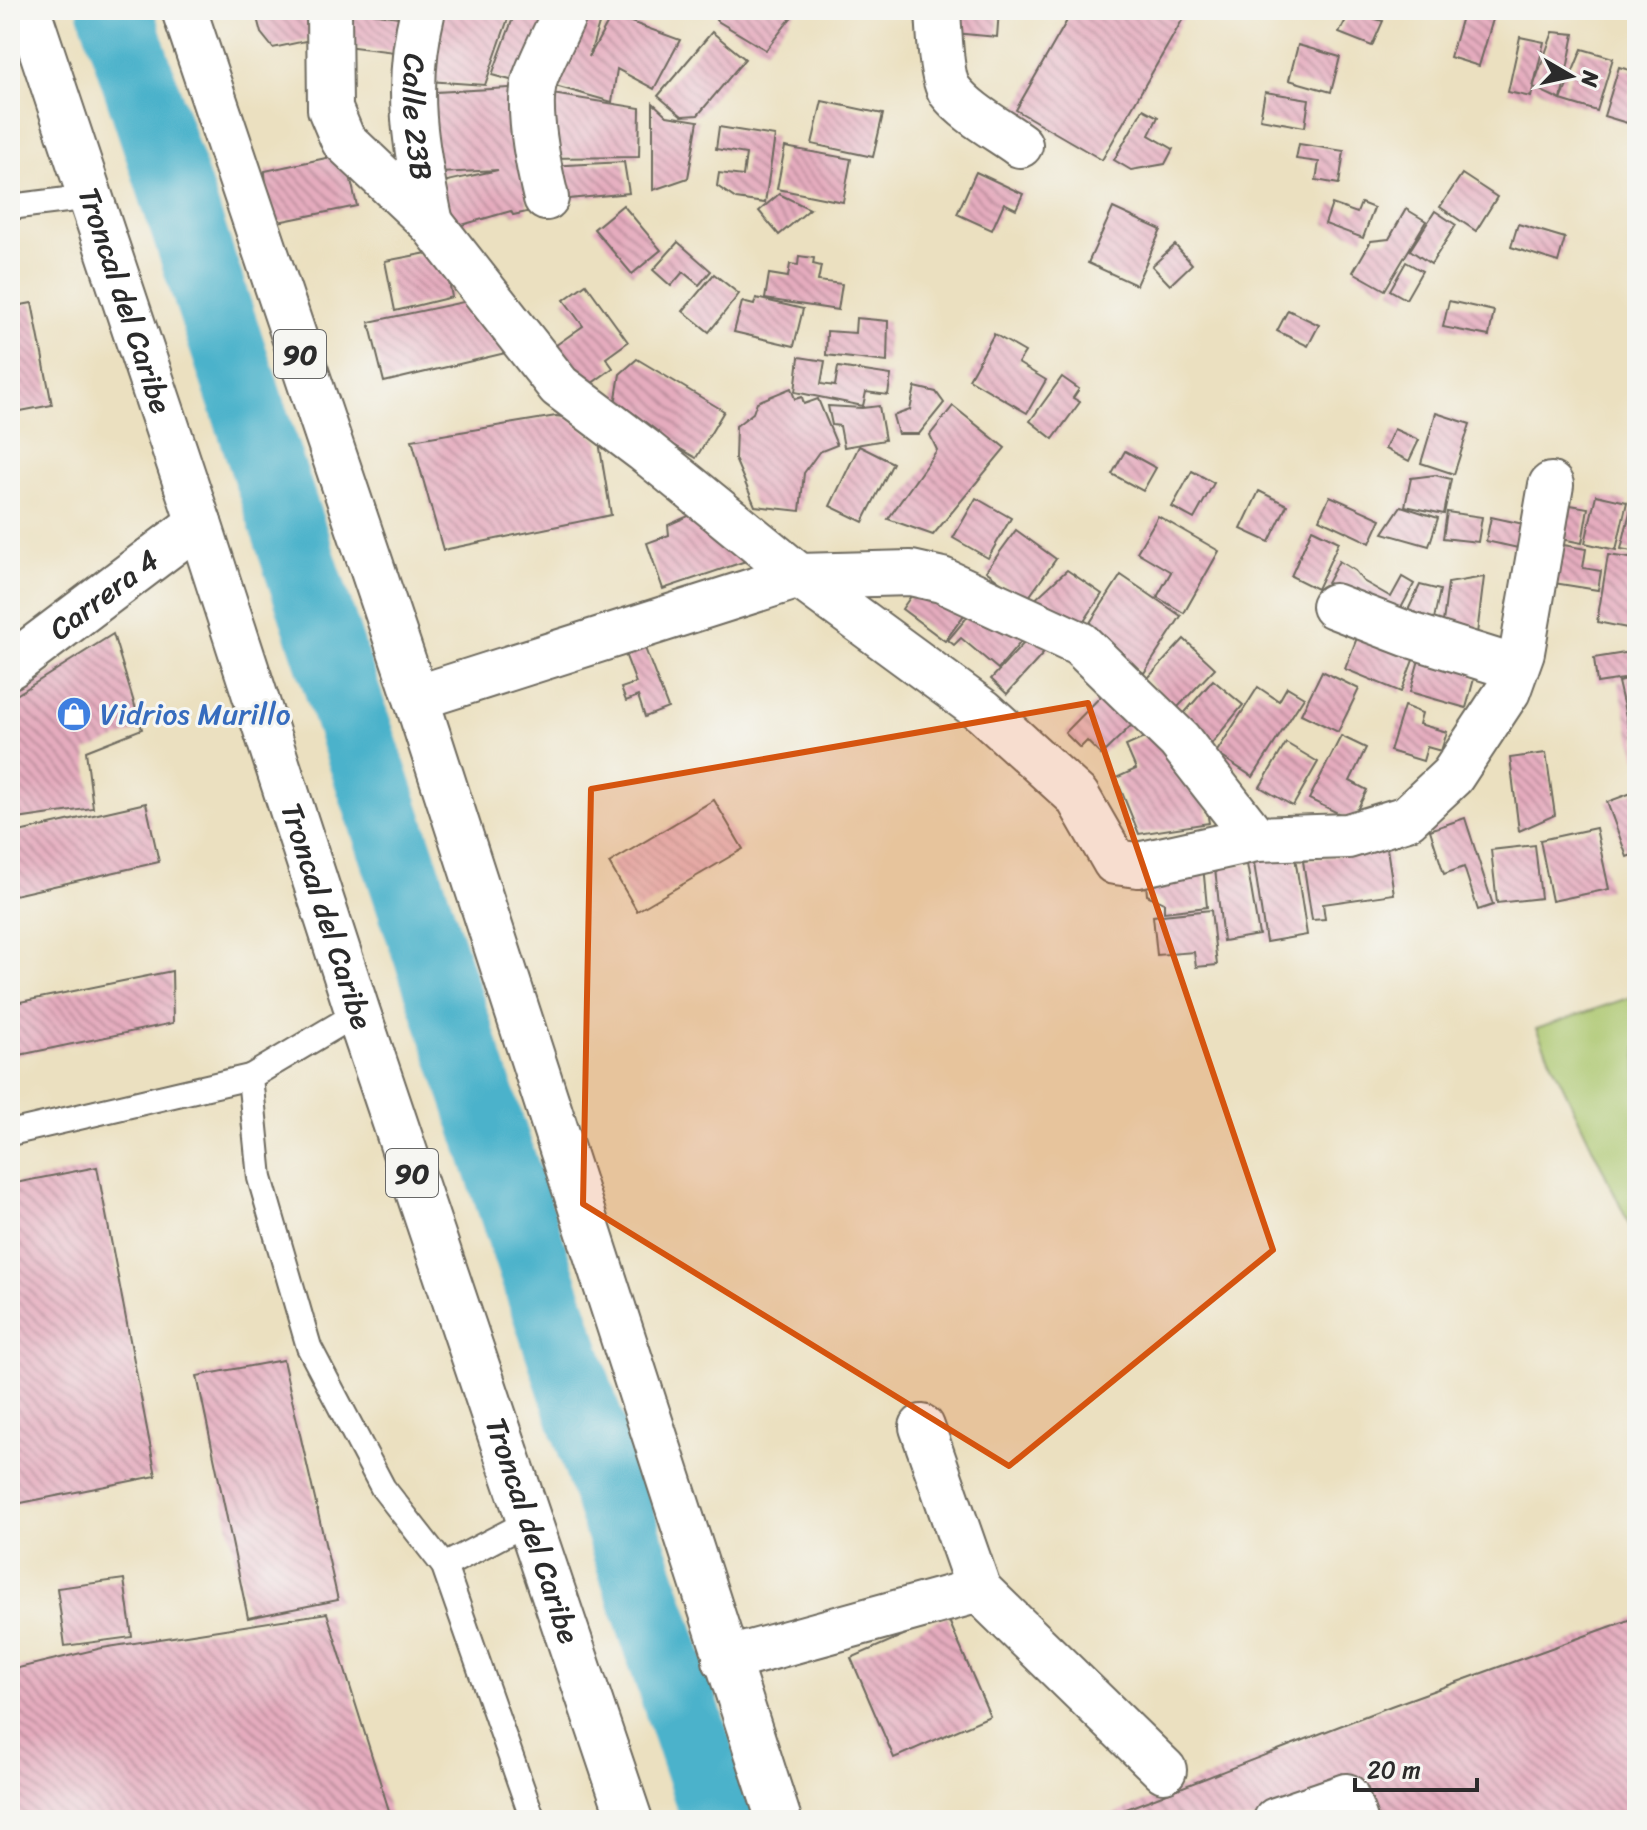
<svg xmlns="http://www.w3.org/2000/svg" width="1647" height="1830" viewBox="0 0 1647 1830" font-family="Sriracha,sans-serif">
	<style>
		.green { fill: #abc66d; stroke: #6b784c; stroke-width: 2 }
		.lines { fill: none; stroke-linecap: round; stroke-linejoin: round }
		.river { stroke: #4cb2cb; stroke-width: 74 }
		.building { fill: url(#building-back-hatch) }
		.service-casing { stroke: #6e6a5f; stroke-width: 28 }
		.minor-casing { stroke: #6e6a5f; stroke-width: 48 }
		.trunk-casing { stroke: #6e6a5f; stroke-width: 48 }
		.service { stroke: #fff; stroke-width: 24 }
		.minor { stroke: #fff; stroke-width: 44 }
		.trunk { stroke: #fff; stroke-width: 44 }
		.marked { fill: #d5540f; fill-opacity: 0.2; stroke: #d5540f; stroke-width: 6; stroke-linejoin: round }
		.labels { text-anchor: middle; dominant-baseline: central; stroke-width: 6; stroke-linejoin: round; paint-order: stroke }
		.shield { fill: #f6f6f2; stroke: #686867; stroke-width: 2 }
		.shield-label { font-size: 28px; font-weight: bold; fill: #2b2b2b }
		.street-label { font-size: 30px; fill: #2b2b2b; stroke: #f6f6f2 }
		.shop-label { font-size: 30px; fill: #366cbe; stroke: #f6f6f2; text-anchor: start }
	</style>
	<defs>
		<pattern id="building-back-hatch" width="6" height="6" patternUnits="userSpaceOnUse" patternTransform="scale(2)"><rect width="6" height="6" fill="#e5acbe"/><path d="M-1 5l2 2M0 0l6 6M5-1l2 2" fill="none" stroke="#ba8c9b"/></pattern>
	</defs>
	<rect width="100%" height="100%" fill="#f6f6f2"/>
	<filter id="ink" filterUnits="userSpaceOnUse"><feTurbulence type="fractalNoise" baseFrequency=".0125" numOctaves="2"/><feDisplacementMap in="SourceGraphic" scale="16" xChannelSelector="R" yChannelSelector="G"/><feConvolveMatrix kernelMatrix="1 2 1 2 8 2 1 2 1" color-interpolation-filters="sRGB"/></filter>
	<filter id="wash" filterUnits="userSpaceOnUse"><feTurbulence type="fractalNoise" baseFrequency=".006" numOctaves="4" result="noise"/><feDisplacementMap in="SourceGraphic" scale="32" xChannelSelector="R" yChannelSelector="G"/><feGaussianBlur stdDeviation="1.8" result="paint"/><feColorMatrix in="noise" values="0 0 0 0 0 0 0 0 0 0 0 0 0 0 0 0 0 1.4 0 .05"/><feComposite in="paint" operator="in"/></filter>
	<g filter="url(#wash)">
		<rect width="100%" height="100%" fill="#ebe0c0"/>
		<polygon class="green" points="1637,995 1637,1241 1536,1029"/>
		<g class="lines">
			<polyline class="river" points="115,10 719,1820"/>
		</g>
		<g id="blocks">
			<g class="building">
				<polygon points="255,10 323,10 324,37 273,48 261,33"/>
				<polygon points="351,10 412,19 410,54 337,45"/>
				<polygon points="427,10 511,10 485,85 414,80"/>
				<polygon points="516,10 556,10 525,84 492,75"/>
				<polygon points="578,10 594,10 602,14 589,57 612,15 680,40 654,89 617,69 612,102 548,84"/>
				<polygon points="721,10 797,10 766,50 716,20"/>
				<polygon points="945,10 999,10 997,37 943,32"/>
				<polygon points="1073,10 1188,10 1102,160 1016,110"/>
				<polygon points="1464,10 1494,16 1479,66 1450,57"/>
				<polygon points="1350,12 1383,21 1372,46 1339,33"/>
				<polygon points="712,32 745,59 698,115 682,116 658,96"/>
				<polygon points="1553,32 1574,34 1561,100 1533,87"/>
				<polygon points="1520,37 1544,42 1531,97 1508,92"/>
				<polygon points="1298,45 1340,57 1331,92 1289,80"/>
				<polygon points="1582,49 1613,58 1597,111 1561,100"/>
				<polygon points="1619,67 1636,72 1629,97 1634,99 1627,123 1604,116"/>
				<polygon points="527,87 527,212 513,215 511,211 444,230 438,183 498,170 421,174 417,93"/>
				<polygon points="1265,92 1309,99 1305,127 1260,119"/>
				<polygon points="546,93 640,108 639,157 543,158"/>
				<polygon points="822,101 883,114 873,157 812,144"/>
				<polygon points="653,103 667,116 698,121 688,178 653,190"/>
				<polygon points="1143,109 1158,117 1149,135 1173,149 1165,164 1131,170 1114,160"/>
				<polygon points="719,127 775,136 765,203 736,199 717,186 719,173 743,176 746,154 716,149"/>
				<polygon points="1299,144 1344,151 1339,184 1316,180 1319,162 1296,159"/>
				<polygon points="785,147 851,159 843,202 777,189"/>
				<polygon points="345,154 357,206 268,224 265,171"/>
				<polygon points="624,162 629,193 559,200 548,166"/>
				<polygon points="976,172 1023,194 1016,209 1004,203 992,230 957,214"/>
				<polygon points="1462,174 1497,197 1476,231 1440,207"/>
				<polygon points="779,194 810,209 779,235 759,211"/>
				<polygon points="1361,203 1374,208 1363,238 1325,224 1332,204 1357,213"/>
				<polygon points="623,205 661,250 632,274 594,229"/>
				<polygon points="1113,208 1161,230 1136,285 1088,263"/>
				<polygon points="1406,209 1426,221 1385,290 1353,272 1371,241 1389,239"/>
				<polygon points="1435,211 1456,225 1431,264 1410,250"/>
				<polygon points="1518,224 1565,238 1558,262 1511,247"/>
				<polygon points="678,242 711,271 699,285 683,272 671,286 653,270"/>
				<polygon points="1175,245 1192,264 1170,285 1152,266"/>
				<polygon points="443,250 452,297 395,311 385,261"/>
				<polygon points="799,256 814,258 813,264 821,266 818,281 842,284 838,310 765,299 769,274 788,277 790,264 798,265"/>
				<polygon points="1406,262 1422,271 1406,299 1390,290"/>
				<polygon points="714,274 739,294 709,332 683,311"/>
				<polygon points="586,284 628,342 606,358 613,368 581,391 552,348 583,326 564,300"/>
				<polygon points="482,298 518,350 384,382 369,322"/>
				<polygon points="756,298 803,309 794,346 734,332 742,302 754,305"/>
				<polygon points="1449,301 1494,311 1489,336 1443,327"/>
				<polygon points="32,303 52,405 10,413 10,307"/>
				<polygon points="1288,310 1319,325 1308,346 1277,331"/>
				<polygon points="856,318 888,321 887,362 826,355 827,331 855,333"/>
				<polygon points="994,334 1025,352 1018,363 1046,380 1027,413 969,379"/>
				<polygon points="799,357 825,361 821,384 835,386 838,367 891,375 888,395 866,392 863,406 795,392"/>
				<polygon points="637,359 724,411 696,458 614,410 620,374"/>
				<polygon points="1062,377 1079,389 1073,398 1080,402 1053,439 1030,421"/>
				<polygon points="915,387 936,392 944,403 919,434 898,434 893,416 910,410"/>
				<polygon points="791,388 795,399 802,397 804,404 818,399 837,445 819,452 804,473 800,511 755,506 735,459 736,426 753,413 757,402"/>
				<polygon points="828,406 862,408 879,406 885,440 844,447 840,426 832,425"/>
				<polygon points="953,406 1005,448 933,535 888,519 937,450 930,435"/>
				<polygon points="1436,413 1470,424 1454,474 1421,463"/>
				<polygon points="556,416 570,418 599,442 611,515 443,550 412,440"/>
				<polygon points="1394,429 1419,440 1409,461 1385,449"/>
				<polygon points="859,446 893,463 863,522 830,506"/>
				<polygon points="1125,451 1156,468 1143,491 1112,474"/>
				<polygon points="1192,471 1214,483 1194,519 1172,507"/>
				<polygon points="1435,475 1451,479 1444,514 1405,506 1411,478"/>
				<polygon points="1259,491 1287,505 1269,542 1241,529"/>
				<polygon points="1596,495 1627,502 1616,550 1585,543"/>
				<polygon points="1330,496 1381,519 1370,543 1319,519"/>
				<polygon points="976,498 1011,518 988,558 953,538"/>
				<polygon points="1553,502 1588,508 1582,543 1547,536"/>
				<polygon points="1401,506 1438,518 1429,546 1383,533"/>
				<polygon points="702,510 746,561 663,589 647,543 669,535 668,525"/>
				<polygon points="1447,512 1482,517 1478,542 1443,538"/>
				<polygon points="1630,512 1637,513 1637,552 1621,549"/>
				<polygon points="1158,516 1219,551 1184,613 1157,597 1171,572 1137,552"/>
				<polygon points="1491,517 1537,527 1532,551 1486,541"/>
				<polygon points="1312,529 1339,542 1317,589 1291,576"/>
				<polygon points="1016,530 1056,559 1026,601 986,571"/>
				<polygon points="1547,542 1586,549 1583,568 1601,571 1598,590 1541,581"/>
				<polygon points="1608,555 1637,559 1637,630 1597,622"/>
				<polygon points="1339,561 1355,571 1363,581 1391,597 1402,577 1414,584 1393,623 1326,585"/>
				<polygon points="1067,570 1102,594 1077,632 1031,603"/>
				<polygon points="1121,575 1181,616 1144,673 1084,632"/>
				<polygon points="1484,577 1477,634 1442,630 1448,583"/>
				<polygon points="923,579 972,604 945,641 902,609"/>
				<polygon points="1420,585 1440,590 1432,629 1402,623"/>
				<polygon points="979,603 1030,631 998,669 961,638 954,645 948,640"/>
				<polygon points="1360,630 1416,652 1401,692 1345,669"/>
				<polygon points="1035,631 1051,645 1007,694 991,679"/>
				<polygon points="113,634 142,729 86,751 93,808 10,820 10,699"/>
				<polygon points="1184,639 1215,668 1177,708 1147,679"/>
				<polygon points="643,643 668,708 645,717 638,696 626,701 621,688 636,683 624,651"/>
				<polygon points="1422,649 1478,664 1466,708 1410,692"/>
				<polygon points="1637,651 1637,677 1597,683 1594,658"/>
				<polygon points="1322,671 1359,689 1338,732 1301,714"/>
				<polygon points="1637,677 1637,759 1636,759 1618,682"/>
				<polygon points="1213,680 1243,705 1212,743 1181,717"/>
				<polygon points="1110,687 1140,717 1101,755 1087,741 1080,748 1065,733"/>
				<polygon points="1258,687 1279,701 1287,687 1304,697 1253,777 1216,753"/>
				<polygon points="1404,706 1422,713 1419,724 1447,732 1441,751 1427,747 1423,761 1390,751"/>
				<polygon points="1153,734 1201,773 1209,823 1139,834 1116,778 1136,769 1126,746"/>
				<polygon points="1341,736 1366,748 1350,781 1367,790 1352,820 1309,799"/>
				<polygon points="1286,743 1318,762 1293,806 1260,787"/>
				<polygon points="1546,753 1555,815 1519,831 1510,758"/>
				<polygon points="1637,791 1637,853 1627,857 1607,802"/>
				<polygon points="714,800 743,849 637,911 609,863"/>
				<polygon points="146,803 159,862 10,896 10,834"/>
				<polygon points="1465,818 1493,905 1478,910 1464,867 1444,874 1430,830"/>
				<polygon points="1596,828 1609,889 1552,901 1540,840"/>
				<polygon points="1293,844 1307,935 1266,942 1252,850"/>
				<polygon points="1535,845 1541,898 1497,903 1491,850"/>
				<polygon points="1387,848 1394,894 1323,904 1325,919 1312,920 1303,861"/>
				<polygon points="1202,855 1207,907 1164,912 1164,903 1147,895 1145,871"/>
				<polygon points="1214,859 1230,867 1247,864 1259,935 1223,941"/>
				<polygon points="1211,910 1217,965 1196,967 1194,952 1157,955 1153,916"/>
				<polygon points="172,971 173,1023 10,1057 10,1004"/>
				<polygon points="97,1167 156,1476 11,1505 10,1184"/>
				<polygon points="283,1360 338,1600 248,1618 197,1376"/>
				<polygon points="124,1579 132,1637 65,1646 57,1588"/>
				<polygon points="327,1613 392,1820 10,1820 10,1670 102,1648"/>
				<polygon points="947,1616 990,1716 894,1758 851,1658"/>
				<polygon points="1637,1617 1637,1820 1098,1820 1391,1706"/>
			</g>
		</g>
	</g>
	<g filter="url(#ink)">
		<use href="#blocks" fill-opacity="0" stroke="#6e6a5f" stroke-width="2"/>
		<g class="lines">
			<g class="service-casing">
				<g id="service">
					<polyline points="10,207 91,197"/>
					<polyline points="358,1013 250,1077 260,1178 309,1347 383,1488 444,1566 533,1820"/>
					<polyline points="10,1133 250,1077"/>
					<polyline points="444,1566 530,1521"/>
				</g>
			</g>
			<g class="minor-casing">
				<g id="minor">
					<polyline points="329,10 330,109 343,140 431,223 559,386 644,450 799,576 983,711 1077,796 1115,862 1138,865 1256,839 1348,836 1407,818 1452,776 1508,691 1522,652 1551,485"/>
					<path id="s1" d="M423 10C404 87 415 147 431 223"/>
					<path d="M938 10C939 27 941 78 950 91 967 113 998 129 1020 145"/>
					<path d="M546 198C539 169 526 108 535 79 543 56 556 33 566 10"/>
					<polyline points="1334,606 1407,634 1516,668"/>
					<path id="s2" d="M10 666 199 523"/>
					<polyline points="416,698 799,576 911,573 942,580 1080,644 1179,740 1256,839"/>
					<polyline points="922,1427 979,1590 1164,1770"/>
					<polyline points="725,1660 979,1590"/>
					<polyline points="1276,1820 1346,1796 1355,1820"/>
				</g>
			</g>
			<g class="trunk-casing">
				<g id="trunk">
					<path id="s3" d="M28 10 199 523 358 1013 630 1820"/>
					<polyline points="184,10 416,698 779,1820"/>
				</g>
			</g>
			<use href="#service" class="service"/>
			<use href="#minor" class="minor"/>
			<use href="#trunk" class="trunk"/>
		</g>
	</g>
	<path class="marked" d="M1088 703 1273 1250 1009 1466 583 1204 591 789Z"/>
	<defs>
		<g id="shop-disc" transform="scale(1.8)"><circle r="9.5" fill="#3f7fe0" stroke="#f6f6f2"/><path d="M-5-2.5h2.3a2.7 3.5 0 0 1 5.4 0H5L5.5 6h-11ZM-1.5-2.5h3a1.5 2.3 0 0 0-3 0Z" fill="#fff"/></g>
	</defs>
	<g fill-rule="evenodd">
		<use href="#shop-disc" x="74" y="714"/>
	</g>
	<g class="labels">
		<g class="shield">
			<rect x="274" y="330" width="52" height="48" rx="6"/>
			<rect x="386" y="1149" width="52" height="48" rx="6"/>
		</g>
		<g class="shield-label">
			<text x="300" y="354">90</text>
			<text x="412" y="1173">90</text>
		</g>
		<g class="street-label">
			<text stroke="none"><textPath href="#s1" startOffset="108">Calle 23B</textPath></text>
			<text stroke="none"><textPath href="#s3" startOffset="306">Troncal del Caribe</textPath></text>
			<text stroke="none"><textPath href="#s2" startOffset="118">Carrera 4</textPath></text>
			<text stroke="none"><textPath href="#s3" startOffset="954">Troncal del Caribe</textPath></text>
			<text stroke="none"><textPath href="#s3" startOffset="1602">Troncal del Caribe</textPath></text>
		</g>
		<g class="shop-label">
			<text x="100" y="714">Vidrios Murillo</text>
		</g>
	</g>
	<rect width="1647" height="1830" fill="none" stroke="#f6f6f2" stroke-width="40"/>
	<g transform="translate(1571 76) rotate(99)" stroke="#f6f6f2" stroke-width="6" paint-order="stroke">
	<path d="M0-6L14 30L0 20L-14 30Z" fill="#2b2b2b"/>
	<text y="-12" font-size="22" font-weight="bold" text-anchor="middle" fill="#2b2b2b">N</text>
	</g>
	<path d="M1355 1778v12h122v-12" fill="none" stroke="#2b2b2b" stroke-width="4"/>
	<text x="1367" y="1778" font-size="24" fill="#2b2b2b" stroke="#f6f6f2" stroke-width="6" paint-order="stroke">20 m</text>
</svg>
